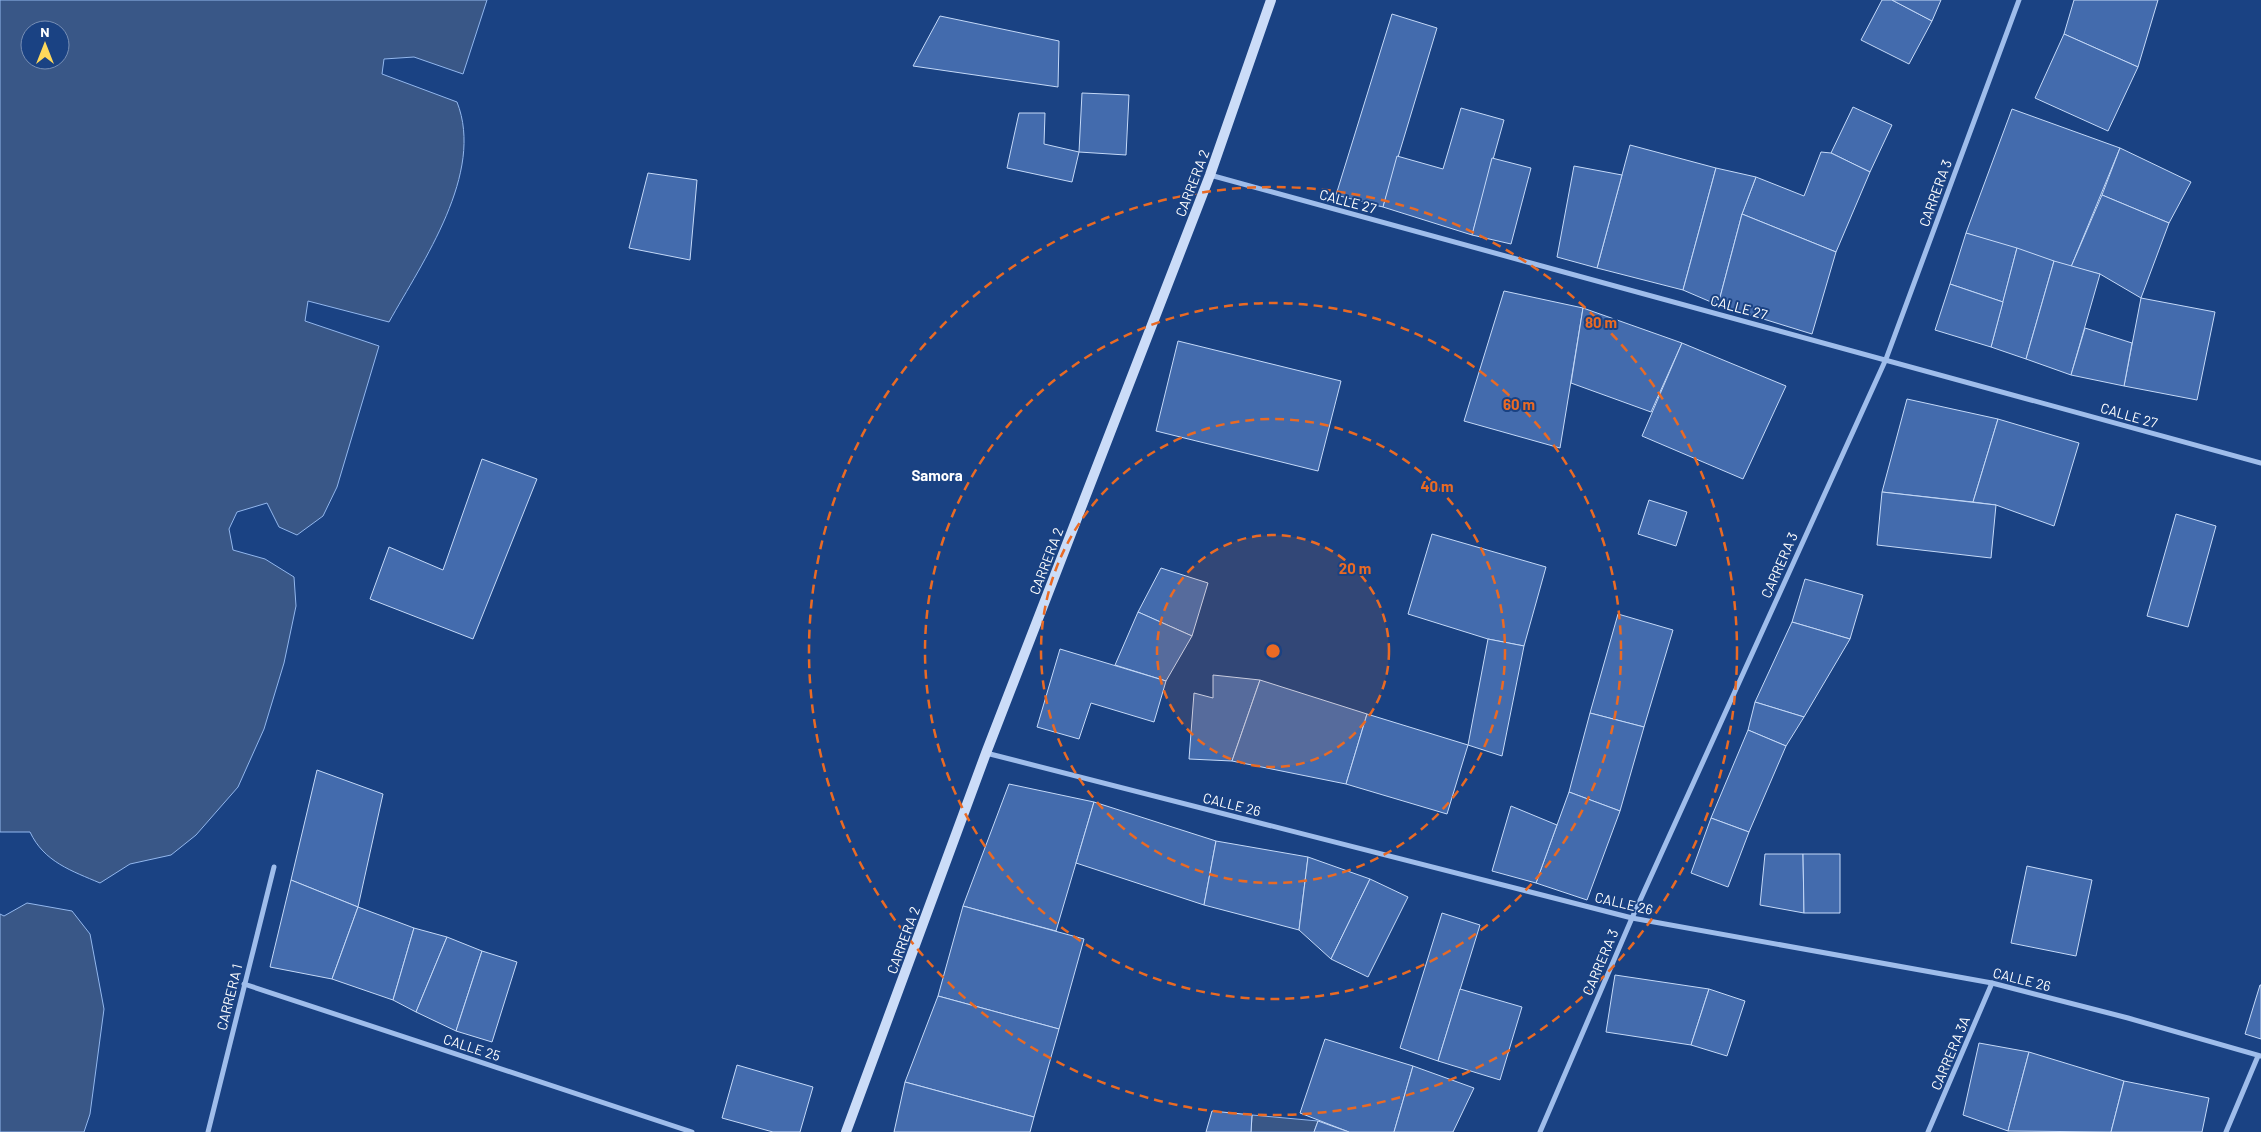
<svg xmlns="http://www.w3.org/2000/svg" width="2261" height="1132" viewBox="0 0 2261 1132" font-family="Barlow,sans-serif">
	<style>
		.water { fill: #395787; stroke: #92b7ee; fill-rule: evenodd }
		.building { fill: #436bad; stroke: #c4d9f8 }
		.lines { fill: none; stroke-linecap: round; stroke-linejoin: round }
		.street { stroke: #9fbdeb; stroke-width: 5 }
		.secondary { stroke: #cbdcf8; stroke-width: 10 }
		.ring { fill: none; stroke: #ea6a24; stroke-width: 2.5; stroke-dasharray: 9 6 }
		.labels { text-anchor: middle; dominant-baseline: central; stroke-width: 4; stroke-linejoin: round; paint-order: stroke }
		.street-label { font-size: 14px; fill: #fff; stroke: #1a4283 }
		.neighbourhood-label { font-size: 15px; font-weight: bold; fill: #fff; stroke: #1a4283 }
		.centre { fill: #ea6a24; stroke: #1a4283; stroke-width: 2.5 }
		.ring-label { font-size: 15px; text-anchor: middle; font-weight: bold; fill: #ea6a24; stroke: #1a4283; stroke-width: 4; stroke-linejoin: round; paint-order: stroke }
	</style>
	<rect width="100%" height="100%" fill="#1a4283"/>
	<g class="water">
		<path d="M0 0H487L463 74 414 57 384 59 382 74 457 102C485 173 423 261 389 322L308 301 305 321 379 346 337 487 323 516 297 535 279 527 267 503 237 512 229 529 233 550 265 559 294 577 296 606 284 663 264 729 238 787 196 835 171 855 130 864 100 883C72 871 44 862 30 832H0ZM30 30H60V60H30Z"/>
		<polygon points="27,903 72,911 90,934 104,1009 90,1114 84,1132 0,1132 0,914 4,916"/>
		<polygon points="1252,1115 1318,1121 1314,1132 1251,1132"/>
	</g>
	<g class="building">
		<polygon points="1882,0 1892,0 1932,21 1909,64 1861,40"/>
		<polygon points="1892,0 1941,0 1932,21"/>
		<polygon points="2074,0 2158,0 2138,67 2064,34"/>
		<polygon points="1392,14 1437,28 1383,207 1336,195"/>
		<polygon points="940,16 1059,41 1058,87 913,66"/>
		<polygon points="2064,34 2138,67 2108,131 2035,98"/>
		<polygon points="1082,93 1129,95 1126,155 1079,152"/>
		<polygon points="1853,107 1892,125 1870,172 1831,153"/>
		<polygon points="1461,108 1504,120 1472,235 1383,207 1397,156 1443,169"/>
		<polygon points="2012,109 2120,148 2071,267 1966,233"/>
		<polygon points="1019,113 1045,113 1044,144 1079,152 1072,182 1007,168"/>
		<polygon points="1630,145 1716,168 1683,290 1597,268"/>
		<polygon points="2120,148 2191,182 2169,223 2102,195"/>
		<polygon points="1821,152 1831,153 1870,172 1836,252 1742,214 1756,177 1804,196"/>
		<polygon points="1492,158 1531,168 1511,244 1472,235"/>
		<polygon points="1574,166 1622,175 1597,268 1557,257"/>
		<polygon points="1716,168 1756,177 1742,214 1718,305 1683,290"/>
		<polygon points="648,173 697,180 690,260 629,248"/>
		<polygon points="2102,195 2169,223 2141,298 2100,274 2071,267"/>
		<polygon points="1742,214 1836,252 1812,334 1718,305"/>
		<polygon points="1966,233 2017,248 2003,302 1950,284"/>
		<polygon points="2017,248 2054,261 2026,359 1991,347"/>
		<polygon points="2054,261 2100,274 2071,375 2026,359"/>
		<polygon points="1950,284 2003,302 1991,347 1935,330"/>
		<polygon points="1504,291 1583,308 1560,448 1464,421"/>
		<polygon points="2141,298 2215,312 2197,400 2124,386"/>
		<polygon points="1583,308 1682,343 1651,412 1571,383"/>
		<polygon points="2085,328 2132,343 2124,386 2071,375"/>
		<polygon points="1178,341 1341,381 1318,471 1156,431"/>
		<polygon points="1682,343 1786,386 1743,479 1642,436"/>
		<polygon points="1907,399 1998,419 1973,502 1882,492"/>
		<polygon points="1998,419 2079,443 2054,526 1996,505 1973,502"/>
		<polygon points="482,459 537,479 473,639 370,599 389,547 443,570"/>
		<polygon points="1882,492 1996,505 1991,558 1877,545"/>
		<polygon points="1649,500 1687,512 1676,546 1638,534"/>
		<polygon points="2176,514 2216,526 2188,627 2147,616"/>
		<polygon points="1432,534 1546,567 1524,646 1488,639 1408,614"/>
		<polygon points="1161,568 1208,583 1192,636 1138,612"/>
		<polygon points="1805,579 1863,595 1850,639 1792,622"/>
		<polygon points="1138,612 1192,636 1166,681 1115,665"/>
		<polygon points="1618,614 1673,630 1644,727 1590,713"/>
		<polygon points="1792,622 1850,639 1804,717 1755,702"/>
		<polygon points="1488,639 1524,646 1502,756 1468,745"/>
		<polygon points="1060,649 1166,681 1154,722 1091,703 1079,739 1037,727"/>
		<polygon points="1213,675 1260,680 1232,761 1189,759 1194,693 1213,698"/>
		<polygon points="1260,680 1367,714 1346,784 1232,761"/>
		<polygon points="1755,702 1804,717 1786,746 1748,730"/>
		<polygon points="1590,713 1644,727 1620,811 1569,792"/>
		<polygon points="1367,714 1468,745 1447,814 1346,784"/>
		<polygon points="1748,730 1786,746 1749,832 1711,818"/>
		<polygon points="317,770 383,794 358,907 291,880"/>
		<polygon points="1009,784 1094,802 1056,931 963,906"/>
		<polygon points="1569,792 1620,811 1587,900 1536,883"/>
		<polygon points="1094,802 1216,841 1204,905 1076,863"/>
		<polygon points="1511,806 1557,825 1536,883 1492,871"/>
		<polygon points="1711,818 1749,832 1728,887 1691,873"/>
		<polygon points="1216,841 1308,857 1299,930 1204,905"/>
		<polygon points="1765,854 1803,854 1804,913 1760,905"/>
		<polygon points="1803,854 1840,854 1840,913 1804,913"/>
		<polygon points="1308,857 1370,879 1331,959 1299,930"/>
		<polygon points="2027,866 2092,880 2076,956 2011,943"/>
		<polygon points="1370,879 1408,897 1368,977 1331,959"/>
		<polygon points="291,880 358,907 332,979 270,967"/>
		<polygon points="963,906 1084,939 1059,1029 938,996"/>
		<polygon points="358,907 414,928 393,1000 332,979"/>
		<polygon points="1442,913 1480,925 1438,1061 1400,1048"/>
		<polygon points="414,928 447,937 416,1012 393,1000"/>
		<polygon points="447,937 482,951 456,1031 416,1012"/>
		<polygon points="482,951 517,962 492,1042 456,1031"/>
		<polygon points="1615,975 1709,989 1691,1045 1606,1032"/>
		<polygon points="2260,985 2261,985 2261,1039 2245,1034"/>
		<polygon points="1460,989 1522,1007 1500,1080 1438,1061"/>
		<polygon points="1709,989 1745,1001 1727,1056 1691,1045"/>
		<polygon points="938,996 1059,1029 1034,1117 905,1082"/>
		<polygon points="1325,1039 1413,1066 1394,1132 1349,1132 1300,1113"/>
		<polygon points="1979,1043 2029,1052 2008,1131 1963,1115"/>
		<polygon points="2029,1052 2124,1081 2111,1132 2008,1131"/>
		<polygon points="737,1065 813,1087 800,1132 773,1132 722,1118"/>
		<polygon points="1413,1066 1474,1088 1453,1132 1394,1132"/>
		<polygon points="2124,1081 2209,1098 2202,1132 2111,1132"/>
		<polygon points="905,1082 1034,1117 1030,1132 894,1132"/>
		<polygon points="1212,1111 1252,1115 1251,1132 1206,1132"/>
		<polygon points="1318,1121 1349,1132 1314,1132"/>
	</g>
	<g class="lines">
		<g class="street">
			<polyline points="1210,175 2261,463"/>
			<polyline points="986,753 1632,918 1992,983 2128,1018 2261,1056"/>
			<polyline points="244,984 692,1132"/>
			<polyline points="208,1132 274,867"/>
			<polyline points="1540,1132 1632,918 1886,359 2019,0"/>
			<polyline points="1928,1132 1992,983"/>
			<polyline points="2226,1132 2258,1056"/>
		</g>
		<polyline class="secondary" points="846,1132 986,753 1210,175 1271,0"/>
	</g>
	<circle cx="1273" cy="651" r="116" fill="#ea6a24" fill-opacity=".12"/>
	<g class="ring">
		<circle cx="1273" cy="651" r="116"/>
		<circle cx="1273" cy="651" r="232"/>
		<circle cx="1273" cy="651" r="348"/>
		<circle cx="1273" cy="651" r="464"/>
	</g>
	<g class="labels">
		<g class="street-label">
			<text transform="translate(1192 183) rotate(-69)">CARRERA 2</text>
			<text transform="translate(1935 193) rotate(-70)">CARRERA 3</text>
			<text transform="translate(1348 201) rotate(15)">CALLE 27</text>
			<text transform="translate(1739 307) rotate(15)">CALLE 27</text>
			<text transform="translate(2129 415) rotate(16)">CALLE 27</text>
			<text transform="translate(1046 561) rotate(-69)">CARRERA 2</text>
			<text transform="translate(1779 565) rotate(-66)">CARRERA 3</text>
			<text transform="translate(1232 804) rotate(14)">CALLE 26</text>
			<text transform="translate(1624 903) rotate(13)">CALLE 26</text>
			<text transform="translate(903 940) rotate(-70)">CARRERA 2</text>
			<text transform="translate(1600 962) rotate(-67)">CARRERA 3</text>
			<text transform="translate(2022 979) rotate(14)">CALLE 26</text>
			<text transform="translate(229 997) rotate(-76)">CARRERA 1</text>
			<text transform="translate(472 1047) rotate(18)">CALLE 25</text>
			<text transform="translate(1950 1053) rotate(-67)">CARRERA 3A</text>
		</g>
		<g class="neighbourhood-label">
			<text x="937" y="475">Samora</text>
		</g>
	</g>
	<circle cx="1273" cy="651" r="8" class="centre"/>
	<g class="ring-label">
		<text x="1601" y="328">80 m</text>
		<text x="1519" y="410">60 m</text>
		<text x="1437" y="492">40 m</text>
		<text x="1355" y="574">20 m</text>
	</g>
	<g transform="translate(45 45)"><circle r="24" fill="#1a4283" stroke="#768eb5"/>
	<path d="M0-4L9 19L0 12L-9 19Z" fill="#fed85b"/>
	<text y="-8" font-size="14" font-weight="bold" text-anchor="middle" fill="#ffffff">N</text>
	</g>
</svg>
